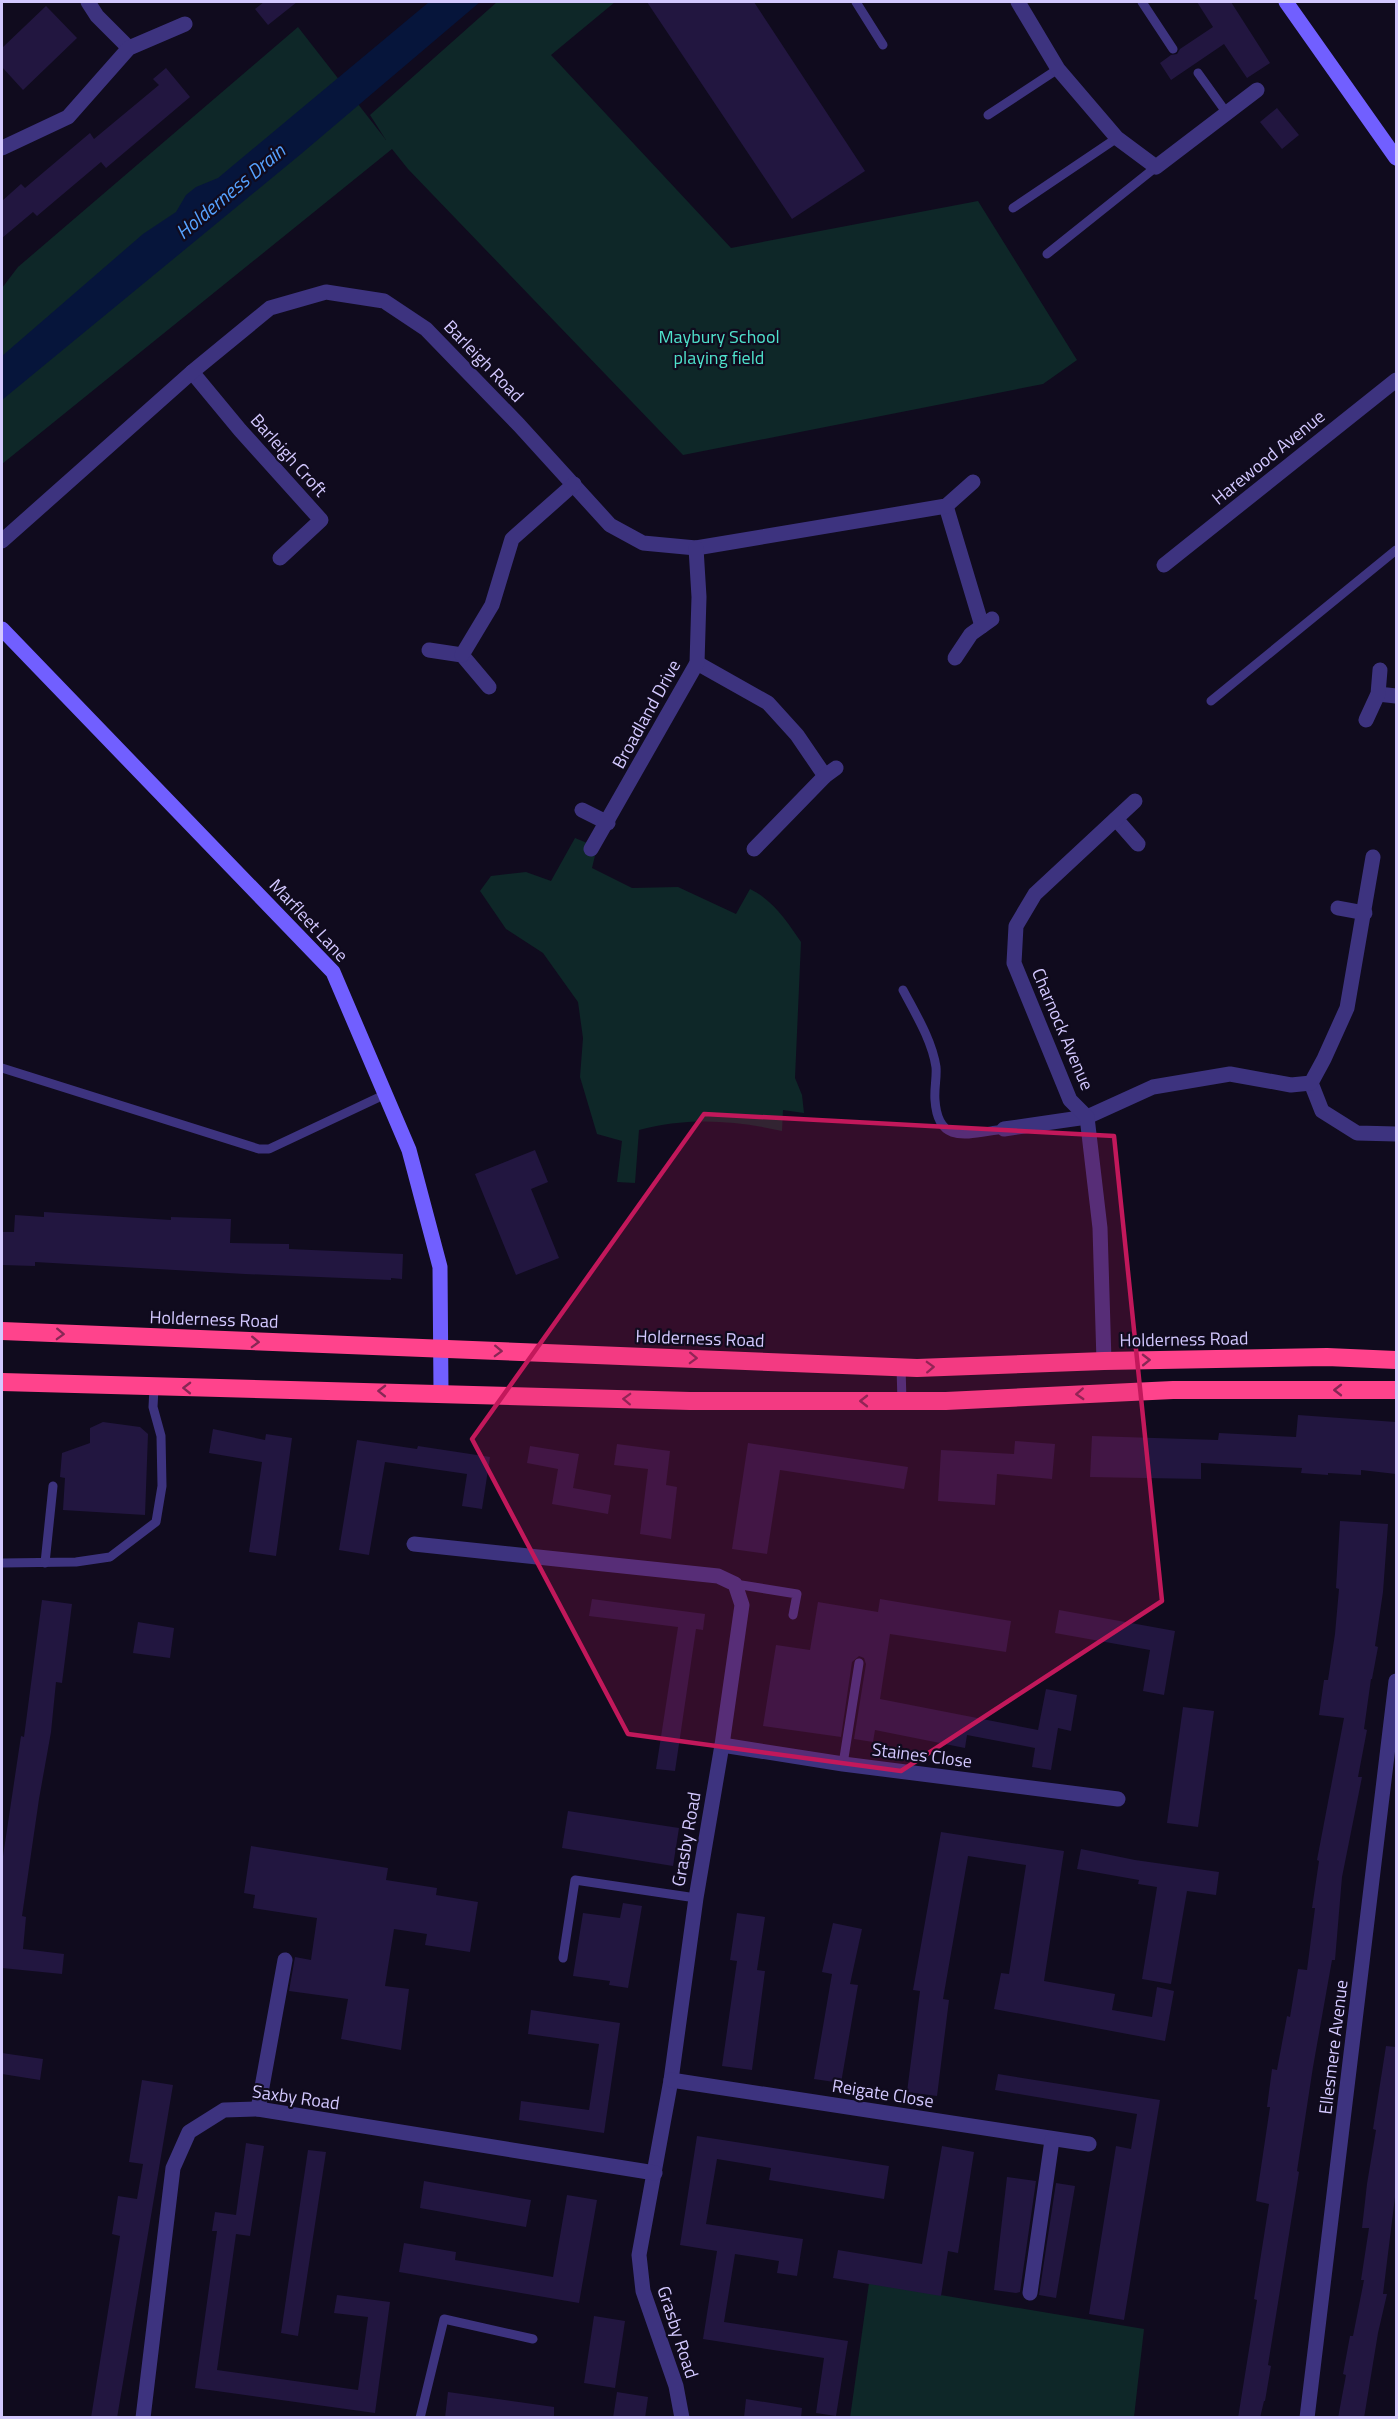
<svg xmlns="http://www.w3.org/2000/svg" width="1398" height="2419" viewBox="0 0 1398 2419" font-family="'Titillium Web',sans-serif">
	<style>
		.green { fill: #0e2728 }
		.water { fill: #06153b }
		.building { fill: #221640 }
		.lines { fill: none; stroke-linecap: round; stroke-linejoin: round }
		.lane { stroke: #3d337f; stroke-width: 9 }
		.street { stroke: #3d337f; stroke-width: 15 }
		.secondary { stroke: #715fff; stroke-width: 15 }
		.highway { stroke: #ff438c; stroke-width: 18 }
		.oneway { stroke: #882755 }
		.marked { fill: #c2185b; fill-opacity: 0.2; stroke: #c2185b; stroke-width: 4.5; stroke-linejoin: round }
		.labels { text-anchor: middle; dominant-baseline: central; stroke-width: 4.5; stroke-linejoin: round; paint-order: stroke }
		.park-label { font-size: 18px; fill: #4fe3cc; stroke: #100b1e }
		.street-label { font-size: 18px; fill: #d3c8ff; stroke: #100b1e }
		.water-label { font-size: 20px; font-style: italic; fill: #56a2ff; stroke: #100b1e }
	</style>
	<rect width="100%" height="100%" fill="#100b1e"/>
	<g class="green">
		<polygon points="497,2 615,2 551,55 731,248 978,201 1077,360 1043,384 683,455 408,169 392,149 2,464 2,288 18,267 298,27 386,140 370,115"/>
		<path d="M575 838 597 847 592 868 632 888 678 887 736 914 750 889C773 900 787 921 801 942L795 1078 802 1095 804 1113 783 1110 782 1131C734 1120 686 1117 639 1130L635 1183 617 1182 622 1141 597 1134 580 1077 583 1038 578 1002 543 953 506 929 480 891 491 876 526 872 551 881Z"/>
		<polygon points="869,2283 1144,2329 1134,2417 850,2418"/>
	</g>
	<polygon class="water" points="429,2 480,2 301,154 2,400 2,356 143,234 176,212 186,195 196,187 218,178"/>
	<g class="building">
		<polygon points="264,2 297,2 268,25 255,9"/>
		<polygon points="647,2 754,2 865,171 792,219"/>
		<polygon points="1197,2 1231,2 1270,63 1247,78 1224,44 1171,80 1160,63 1171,55 1177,54 1180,49 1213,27"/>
		<polygon points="46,6 77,38 23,90 2,67 2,48"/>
		<polygon points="166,68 190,97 106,168 101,162 37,216 33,212 2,238 2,201 21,184 25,188 90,133 94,139 159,85 153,79"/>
		<polygon points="1277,108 1299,135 1282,149 1260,122"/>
		<polygon points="535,1150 548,1182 531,1189 559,1258 516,1275 475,1174"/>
		<polygon points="44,1212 171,1220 171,1217 231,1219 230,1243 289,1244 289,1249 403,1254 402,1279 391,1278 391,1280 245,1274 35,1262 35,1266 2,1265 2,1232 14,1232 15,1215 44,1217"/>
		<polygon points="1298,1415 1396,1422 1396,1474 1361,1470 1361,1475 1328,1473 1328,1475 1301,1473 1302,1468 1201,1463 1201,1479 1090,1477 1092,1436 1218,1440 1219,1433 1296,1437"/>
		<polygon points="103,1422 140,1427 148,1434 145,1515 63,1510 65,1478 60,1477 62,1453 90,1443 90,1428"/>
		<polygon points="213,1429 265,1440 266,1434 292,1438 276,1556 249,1552 262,1462 209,1453"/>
		<polygon points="357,1440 417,1449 418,1446 490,1457 482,1509 462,1506 467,1474 385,1462 369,1555 339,1550"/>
		<polygon points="1015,1441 1055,1444 1052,1479 997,1474 995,1505 938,1501 941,1450 1014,1454"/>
		<polygon points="748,1443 908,1467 904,1489 780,1470 767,1554 732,1549"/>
		<polygon points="617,1444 670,1451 666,1485 677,1487 671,1539 640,1534 648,1469 614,1465"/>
		<polygon points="530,1446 579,1454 573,1488 611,1495 608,1514 552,1504 558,1469 527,1463"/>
		<polygon points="1340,1521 1388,1524 1383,1592 1375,1646 1378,1647 1372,1679 1371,1679 1364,1729 1367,1730 1358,1777 1362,1777 1342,1877 1335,1960 1332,1960 1313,2067 1297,2171 1299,2172 1268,2365 1271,2366 1265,2401 1264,2401 1260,2418 1238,2418 1257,2300 1254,2299 1269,2204 1256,2201 1270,2107 1267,2107 1272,2069 1277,2070 1287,2016 1290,2017 1298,1969 1307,1970 1315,1908 1312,1908 1319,1861 1317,1860 1344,1718 1319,1715 1324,1680 1328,1680 1335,1634 1339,1589 1336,1588"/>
		<polygon points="592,1599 705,1614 703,1630 696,1629 675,1771 656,1769 678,1627 589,1616"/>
		<polygon points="880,1599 1011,1621 1006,1652 890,1634 880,1699 1038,1730 1046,1689 1077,1695 1071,1731 1058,1728 1051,1770 1032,1767 1035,1748 967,1735 965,1748 875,1730 873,1742 854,1739 866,1664 864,1658 859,1656 852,1662 841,1737 763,1726 776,1645 810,1650 818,1602 878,1612"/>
		<polygon points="42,1600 72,1604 62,1683 56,1682 51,1732 39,1799 22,1916 26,1917 23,1949 64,1954 62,1974 2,1968 2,1863 21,1736 24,1737"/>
		<polygon points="1059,1610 1175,1631 1164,1695 1143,1691 1150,1650 1055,1633"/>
		<polygon points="138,1622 174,1628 170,1658 133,1653"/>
		<polygon points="1183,1707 1214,1711 1198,1827 1167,1823"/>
		<polygon points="568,1811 679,1828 673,1866 562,1848"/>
		<polygon points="941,1832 1064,1851 1044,1981 1115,1994 1112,2010 1152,2017 1157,1987 1174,1991 1165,2041 994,2009 1001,1973 1009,1974 1026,1865 968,1856 943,1999 949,2000 937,2096 907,2092 920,1991 913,1990"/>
		<polygon points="251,1846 388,1868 386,1880 437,1888 436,1895 478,1902 470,1952 425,1945 427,1934 394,1929 385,1986 409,1989 401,2050 341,2039 348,1999 289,1991 295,1957 311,1960 317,1918 253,1908 255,1895 244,1893"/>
		<polygon points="1081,1849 1135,1860 1219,1872 1216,1895 1187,1891 1171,1984 1142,1979 1157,1887 1138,1884 1139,1880 1077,1869"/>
		<polygon points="623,1903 642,1906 628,1988 609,1985 610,1981 573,1976 583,1913 620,1918"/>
		<polygon points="737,1913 765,1917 757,1970 765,1971 752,2070 722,2066 737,1961 730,1960"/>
		<polygon points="833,1923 862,1929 850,1984 858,1985 841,2083 814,2079 832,1974 822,1972"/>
		<polygon points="531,2010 620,2023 604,2133 519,2120 521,2101 589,2110 599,2044 528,2034"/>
		<polygon points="1386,2046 1396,2047 1396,2189 1383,2294 1387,2294 1378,2333 1364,2418 1338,2418 1346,2375 1343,2374 1350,2336 1353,2336 1364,2280 1361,2280 1369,2228 1362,2228 1367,2184 1376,2130 1373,2129"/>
		<polygon points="2,2053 43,2059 40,2080 2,2074"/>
		<polygon points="998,2074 1160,2100 1124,2320 1089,2314 1116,2146 1131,2149 1137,2114 995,2090"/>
		<polygon points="142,2080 173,2085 117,2418 91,2418 120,2236 112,2234 118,2196 137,2199 143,2164 129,2162"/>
		<polygon points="697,2136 889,2166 884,2199 769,2180 771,2168 717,2159 706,2224 803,2239 797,2276 777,2273 779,2261 735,2254 724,2322 848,2341 836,2416 816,2413 824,2358 703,2339 717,2251 680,2245"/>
		<polygon points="246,2143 264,2146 250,2236 236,2234 217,2370 358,2390 368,2317 334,2313 337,2295 390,2302 375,2413 195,2388 217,2231 212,2231 215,2212 236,2215"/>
		<polygon points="942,2146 974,2152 958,2253 948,2251 941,2296 833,2278 838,2250 922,2264"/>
		<polygon points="308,2150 326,2152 298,2336 281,2333"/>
		<polygon points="1007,2177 1036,2181 1020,2292 1016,2293 994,2290"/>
		<polygon points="424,2181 531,2200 526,2227 420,2208"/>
		<polygon points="1056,2183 1075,2186 1056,2298 1039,2295"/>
		<polygon points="567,2195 597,2200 579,2303 399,2272 404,2243 456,2252 455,2260 553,2277"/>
		<polygon points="594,2316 625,2321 615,2388 584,2383"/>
		<polygon points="448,2392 554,2407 554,2418 445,2418"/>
		<polygon points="617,2392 648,2397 645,2418 613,2418"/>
		<polygon points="746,2399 802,2408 801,2418 744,2418"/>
	</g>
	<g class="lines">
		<g class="lane">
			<polyline points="856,2 883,45"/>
			<polyline points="1142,2 1173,49"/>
			<polyline points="1198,73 1226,112"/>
			<polyline points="988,115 1058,69"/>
			<polyline points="1013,208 1117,138"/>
			<polyline points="1047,254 1156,167"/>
			<polyline points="1211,701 1396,550"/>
			<path d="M903 990C915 1013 932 1040 936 1067 937 1077 934 1089 935 1100 938 1147 970 1133 1004 1129"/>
			<polyline points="2,1068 259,1149 269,1149 386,1094"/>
			<polyline points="901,1367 902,1401"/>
			<polyline points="2,1563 76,1562 110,1557 156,1522 162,1486 161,1436 153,1407 154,1388"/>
			<polyline points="45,1563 53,1486"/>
			<polyline points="735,1584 797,1594 793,1615"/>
			<polyline points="843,1764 859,1663"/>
			<polyline points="563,1958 575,1880 696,1898"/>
			<polyline points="420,2418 444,2319 533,2339"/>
		</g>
		<g class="street">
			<polyline points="88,2 97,16 129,48"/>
			<polyline points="1018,2 1058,69 1117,138 1156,167 1257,90"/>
			<polyline points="2,148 68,117 129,48 185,24"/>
			<polyline points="192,372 240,430 321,520 280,558"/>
			<polyline points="946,506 982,626"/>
			<polyline points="2,541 192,372 270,308 326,292 384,301 426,329 519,425 610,525 643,543 696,548 946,506 973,482"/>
			<polyline points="1164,565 1396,380"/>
			<polyline points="429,650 462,655 489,687"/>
			<polyline points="462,655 492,605 512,539 574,484"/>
			<polyline points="955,658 971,634 992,619"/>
			<polyline points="697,663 768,703 797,735 825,776"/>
			<polyline points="1378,694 1396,696"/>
			<polyline points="1366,720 1378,694 1380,670"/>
			<polyline points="582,810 608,823"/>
			<polyline points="1116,819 1138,844"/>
			<polyline points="591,849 697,663 699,597 696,548"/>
			<polyline points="754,849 825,776 836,768"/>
			<polyline points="1338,908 1365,913"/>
			<polyline points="1311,1083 1322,1111 1357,1133 1396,1134"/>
			<polyline points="1004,1129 1087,1117 1153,1087 1230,1074 1291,1085 1311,1083 1324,1059 1347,1008 1373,857"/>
			<polyline points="1104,1361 1100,1228 1087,1117 1070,1100 1014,963 1016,926 1035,894 1135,801"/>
			<polyline points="414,1544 718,1576 735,1584 742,1605 722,1745 696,1898 671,2080 639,2255 643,2291 676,2386 682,2418"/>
			<polyline points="722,1745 843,1764 1118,1799"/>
			<polyline points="671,2080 1089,2144"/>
			<polyline points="258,2109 285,1960"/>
			<polyline points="1030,2293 1052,2140"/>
			<polyline points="143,2418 173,2168 189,2132 224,2110 258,2109 655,2173"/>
			<polyline points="1307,2418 1396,1681"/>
		</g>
		<g class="secondary">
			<polyline points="1286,2 1396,158"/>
			<polyline points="2,629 333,972 409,1150 440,1267 441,1392"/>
		</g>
		<g class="highway">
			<polyline points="2,1331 917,1368 1104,1361 1327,1357 1396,1360"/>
			<polyline points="2,1382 690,1401 946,1401 1173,1390 1396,1390"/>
		</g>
	</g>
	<defs><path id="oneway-chevron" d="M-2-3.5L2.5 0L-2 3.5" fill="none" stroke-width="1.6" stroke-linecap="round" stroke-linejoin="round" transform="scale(1.5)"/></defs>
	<g class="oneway">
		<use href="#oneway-chevron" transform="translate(60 1334) rotate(2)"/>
		<use href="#oneway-chevron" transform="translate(255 1342) rotate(2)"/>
		<use href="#oneway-chevron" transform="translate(498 1351) rotate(2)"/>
		<use href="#oneway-chevron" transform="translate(693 1358) rotate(2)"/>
		<use href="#oneway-chevron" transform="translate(1146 1360) rotate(-1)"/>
		<use href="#oneway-chevron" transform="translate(930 1367) rotate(-2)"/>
		<use href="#oneway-chevron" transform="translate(187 1388) rotate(-179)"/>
		<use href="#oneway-chevron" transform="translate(1338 1390) rotate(180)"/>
		<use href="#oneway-chevron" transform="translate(382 1391) rotate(-179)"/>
		<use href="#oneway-chevron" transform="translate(1080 1394) rotate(177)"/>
		<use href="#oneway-chevron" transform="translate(627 1399) rotate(-178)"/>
		<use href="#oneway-chevron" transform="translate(864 1401) rotate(180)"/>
	</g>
	<path class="marked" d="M704 1114 1114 1136 1162 1601 901 1771 628 1734 472 1439Z"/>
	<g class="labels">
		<g class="park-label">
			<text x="719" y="336">Maybury School<tspan x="719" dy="21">playing field</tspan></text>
		</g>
		<g class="street-label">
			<text transform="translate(484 361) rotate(46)">Barleigh Road</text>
			<text transform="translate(289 455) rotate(48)">Barleigh Croft</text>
			<text transform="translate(1268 457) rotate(-39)">Harewood Avenue</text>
			<text transform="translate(646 714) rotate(-61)">Broadland Drive</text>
			<text transform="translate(309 920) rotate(47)">Marfleet Lane</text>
			<text transform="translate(1063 1029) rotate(67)">Charnock Avenue</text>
			<text transform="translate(214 1319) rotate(2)">Holderness Road</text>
			<text transform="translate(700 1338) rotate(2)">Holderness Road</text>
			<text transform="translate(1184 1339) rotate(-1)">Holderness Road</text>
			<text transform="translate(922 1755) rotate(7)">Staines Close</text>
			<text transform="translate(686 1839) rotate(-80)">Grasby Road</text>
			<text transform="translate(1333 2047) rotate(-83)">Ellesmere Avenue</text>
			<text transform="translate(883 2093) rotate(9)">Reigate Close</text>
			<text transform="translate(296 2097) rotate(8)">Saxby Road</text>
			<text transform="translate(678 2332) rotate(72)">Grasby Road</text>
		</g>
		<g class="water-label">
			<text transform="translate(230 191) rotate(-40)">Holderness Drain</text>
		</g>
	</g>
	<rect width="1398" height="2419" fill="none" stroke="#d3c8ff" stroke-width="6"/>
</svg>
